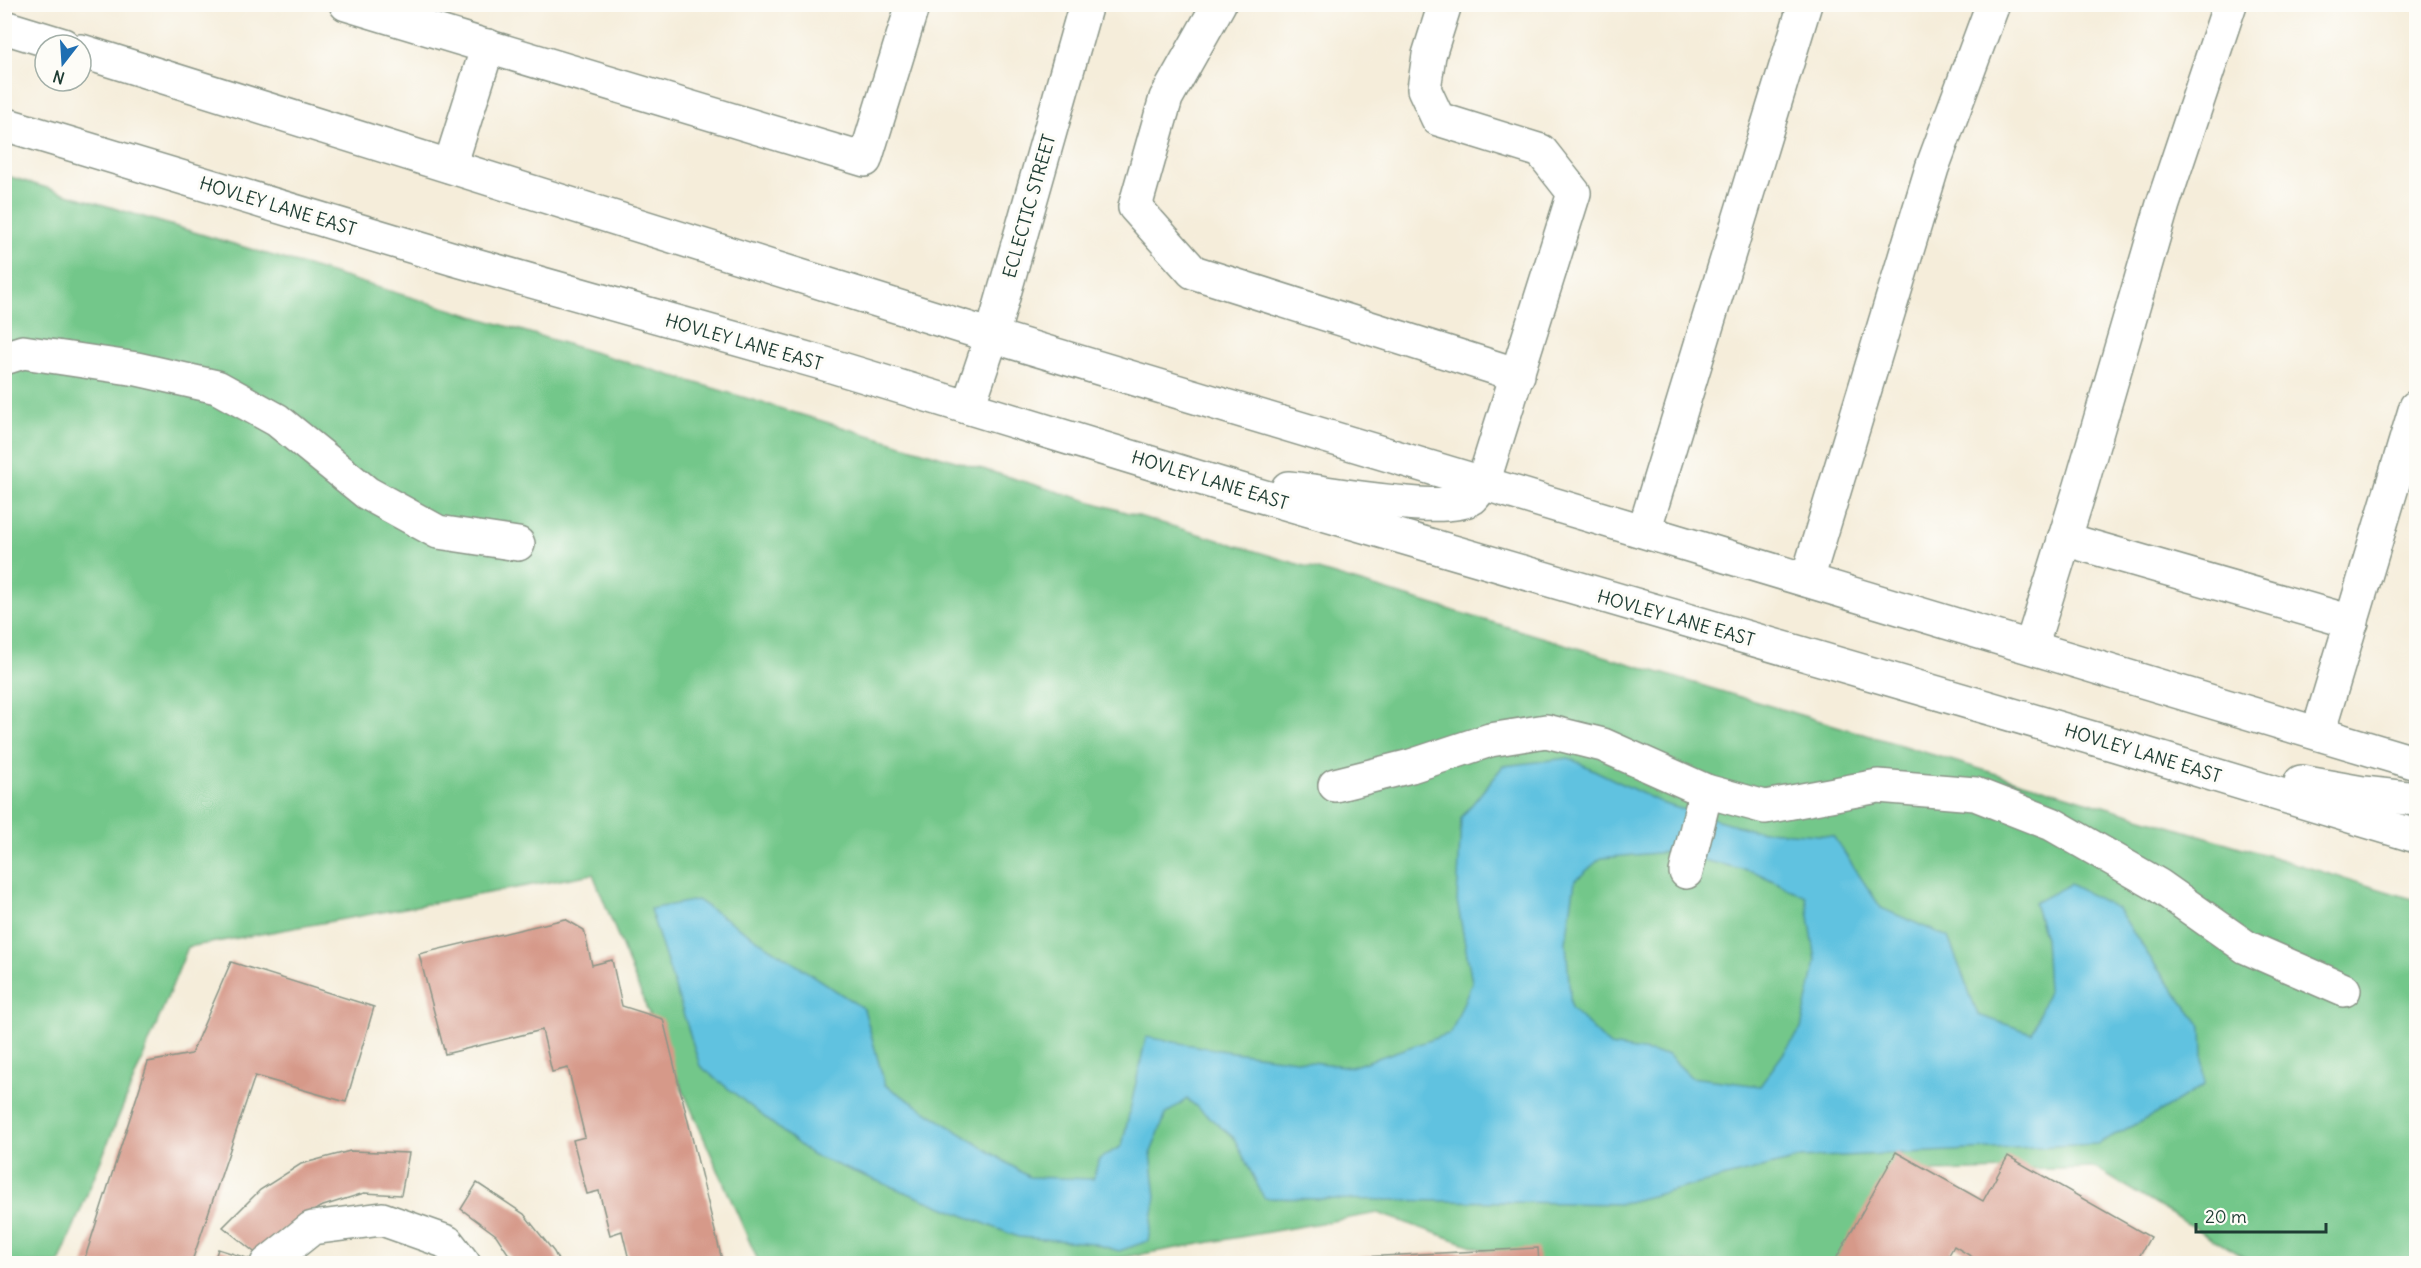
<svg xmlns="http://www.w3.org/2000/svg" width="2421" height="1268" viewBox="0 0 2421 1268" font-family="Delius,sans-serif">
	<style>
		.green { fill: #73c78a; stroke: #49825f; stroke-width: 1.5 }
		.water { fill: #61c2e0; stroke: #40808a; stroke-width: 1.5; fill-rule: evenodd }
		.building { fill: #d69989 }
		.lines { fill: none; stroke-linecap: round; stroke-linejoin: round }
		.minor-casing { stroke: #8a9587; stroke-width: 36 }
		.minor { stroke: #fff; stroke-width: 33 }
		.labels { text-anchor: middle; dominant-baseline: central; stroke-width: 6; stroke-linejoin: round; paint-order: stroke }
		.street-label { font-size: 18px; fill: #1f3d34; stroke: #fdfcf7 }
	</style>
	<rect width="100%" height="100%" fill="#fdfcf7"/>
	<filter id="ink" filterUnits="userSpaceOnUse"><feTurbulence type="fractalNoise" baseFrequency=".0167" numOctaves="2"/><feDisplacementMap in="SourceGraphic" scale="12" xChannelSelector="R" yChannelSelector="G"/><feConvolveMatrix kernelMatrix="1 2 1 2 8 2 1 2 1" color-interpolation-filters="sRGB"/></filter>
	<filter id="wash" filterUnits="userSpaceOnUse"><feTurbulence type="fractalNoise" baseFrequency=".008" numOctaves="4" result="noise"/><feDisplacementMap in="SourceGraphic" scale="24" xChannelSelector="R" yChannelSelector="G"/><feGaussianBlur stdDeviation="1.35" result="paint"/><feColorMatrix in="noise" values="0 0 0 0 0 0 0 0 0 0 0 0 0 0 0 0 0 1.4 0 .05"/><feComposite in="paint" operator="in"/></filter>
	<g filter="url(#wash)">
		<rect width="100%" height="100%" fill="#f5edda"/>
		<polygon class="green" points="4,175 2416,900 2416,1263 2253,1263 2095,1168 1890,1173 1834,1263 1521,1263 1378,1213 1091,1263 759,1263 647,1009 593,874 188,947 59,1263 5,1263"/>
		<path class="water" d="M1569 758 1664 804 1752 830 1833 836 1881 908 1948 937 1978 1015 2032 1033 2048 991 2045 938 2034 903 2070 884 2118 909 2157 968 2202 1027 2204 1085 2161 1111 2097 1144 1801 1158 1620 1204 1264 1198 1234 1138 1187 1099 1166 1114 1151 1152 1156 1197 1148 1241 1119 1251 1091 1243 1018 1237 812 1155 700 1066 650 909 697 900 864 1009 885 1085 1029 1177 1093 1179 1099 1159 1122 1146 1146 1037 1225 1051 1351 1067 1451 1033 1472 982 1457 901 1461 818 1503 766ZM1668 852 1755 872 1806 897 1816 961 1801 1029 1760 1086 1691 1077 1668 1055 1610 1046 1571 1008 1566 942 1575 881 1601 858Z"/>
		<g id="blocks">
			<g class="building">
				<polygon points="565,919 584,930 592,965 612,960 622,1006 663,1019 723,1264 630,1264 622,1231 610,1235 599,1191 587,1194 573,1140 585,1137 568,1068 552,1072 542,1030 445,1054 419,954"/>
				<polygon points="231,962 374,1007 346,1102 255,1076 191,1264 83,1264 148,1062 191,1054"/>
				<polygon points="350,1151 409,1153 401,1195 364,1193 320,1207 280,1232 258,1255 223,1227 260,1190 301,1164"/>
				<polygon points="1896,1152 1983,1201 2008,1156 2150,1237 2135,1264 1984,1264 1954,1246 1944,1264 1833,1264"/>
				<polygon points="477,1183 524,1214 554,1252 560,1264 515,1264 496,1235 461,1209"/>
				<polygon points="1538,1248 1539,1264 1266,1264 1266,1262"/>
				<polygon points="218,1249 253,1260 252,1264 213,1264"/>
			</g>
		</g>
	</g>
	<g filter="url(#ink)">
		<use href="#blocks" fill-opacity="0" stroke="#8a9587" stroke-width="1.5"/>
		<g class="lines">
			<g class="minor-casing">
				<g id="minor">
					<polyline points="346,4 865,160 913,4"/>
					<polyline points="1219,4 1166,98 1135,207 1193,272 1518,375"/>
					<polyline points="4,27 63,45"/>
					<polyline points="81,51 992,336 2416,763"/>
					<polyline points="4,124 454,259 822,363 1220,484 2116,745 2416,836"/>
					<polyline points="450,166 488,46"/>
					<polyline points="4,358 23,352 137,369 217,387 277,420 367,493 438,532 518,544"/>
					<polyline points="968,407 992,336 1086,4"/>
					<path d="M1288 488C1324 491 1446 516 1472 498 1476 495 1480 488 1483 483L1574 193 1541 151 1438 119 1424 89 1429 55 1445 4"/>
					<polyline points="1644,531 1805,4"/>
					<polyline points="2064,539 2352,622"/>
					<polyline points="1807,580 1932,168 1993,4"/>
					<polyline points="2031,647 2081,486 2163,204 2230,4"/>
					<polyline points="2318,733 2416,407"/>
					<polyline points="2301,782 2363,793 2416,799"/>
					<polyline points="1335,785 1411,766 1490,740 1546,731 1603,745 1706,791 1765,807 1878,786 1975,794 2052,824 2158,885 2246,947 2344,990"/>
					<polyline points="1686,872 1706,791"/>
					<polyline points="267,1264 312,1228 382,1219 447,1242 464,1264"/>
				</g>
			</g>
			<use href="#minor" class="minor"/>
		</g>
	</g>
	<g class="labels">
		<g class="street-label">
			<text transform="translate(278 206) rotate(17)">HOVLEY LANE EAST</text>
			<text transform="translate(1029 206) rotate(-74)">ECLECTIC STREET</text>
			<text transform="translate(744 342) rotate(16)">HOVLEY LANE EAST</text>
			<text transform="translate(1210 480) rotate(17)">HOVLEY LANE EAST</text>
			<text transform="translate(1676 618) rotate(16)">HOVLEY LANE EAST</text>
			<text transform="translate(2143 753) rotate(17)">HOVLEY LANE EAST</text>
		</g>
	</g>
	<rect width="2421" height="1268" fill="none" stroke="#fdfcf7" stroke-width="24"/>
	<g transform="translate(63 63) rotate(197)"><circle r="28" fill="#fdfcf7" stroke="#a4b0a9" stroke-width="1.5"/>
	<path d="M0-4.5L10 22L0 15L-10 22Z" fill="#1f6fb2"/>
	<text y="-9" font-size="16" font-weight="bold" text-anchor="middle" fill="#1f3d34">N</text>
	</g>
	<path d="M2196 1223v9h130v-9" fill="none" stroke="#1f3d34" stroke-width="3"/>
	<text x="2205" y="1223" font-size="18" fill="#1f3d34" stroke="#fdfcf7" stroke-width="4.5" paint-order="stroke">20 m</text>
</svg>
